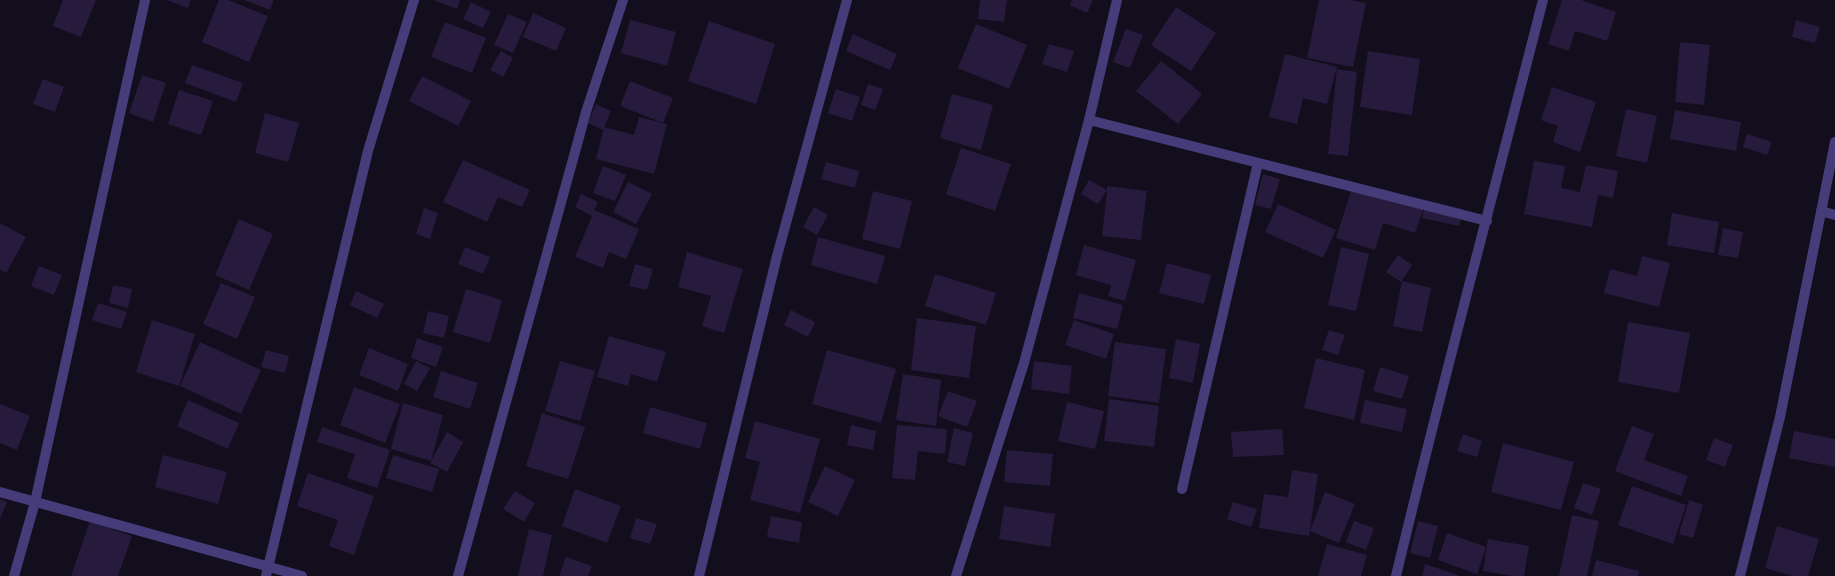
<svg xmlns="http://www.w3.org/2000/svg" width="1835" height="576" viewBox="0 0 1835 576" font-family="'Space Grotesk',sans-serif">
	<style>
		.building { fill: #261b3d }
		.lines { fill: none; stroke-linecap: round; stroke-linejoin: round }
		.minor { stroke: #463c79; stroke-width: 10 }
	</style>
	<rect width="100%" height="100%" fill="#120e1e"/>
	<g class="building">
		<polygon points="63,0 96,0 81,37 53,26"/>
		<polygon points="167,0 191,0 188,8"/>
		<polygon points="219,0 228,0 268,16 249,62 202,42"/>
		<polygon points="244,0 274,0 270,10"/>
		<polygon points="433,0 460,0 457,9"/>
		<polygon points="980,0 1007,0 1004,22 978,19"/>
		<polygon points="1072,0 1093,0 1087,13 1070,5"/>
		<polygon points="1319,0 1350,0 1366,3 1353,67 1307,58"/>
		<polygon points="1562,0 1581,0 1616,12 1607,41 1575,31 1569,51 1548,44"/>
		<polygon points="471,2 491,12 483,28 463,19"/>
		<polygon points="1176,7 1216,33 1191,71 1151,45"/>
		<polygon points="533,13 566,28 556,51 523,37"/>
		<polygon points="508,14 527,22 513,53 494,45"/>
		<polygon points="630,20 676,32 667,66 621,53"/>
		<polygon points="1796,20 1820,27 1815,43 1792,37"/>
		<polygon points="709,21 775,44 756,104 688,81"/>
		<polygon points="445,22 486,38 472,73 431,57"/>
		<polygon points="976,24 1027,45 1009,89 958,68"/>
		<polygon points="1126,29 1143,35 1130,68 1113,62"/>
		<polygon points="853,34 897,54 890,70 846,51"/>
		<polygon points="1680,42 1710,45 1704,105 1675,102"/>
		<polygon points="1049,44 1074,51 1067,72 1042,64"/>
		<polygon points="501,51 513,58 503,77 490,70"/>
		<polygon points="1368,51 1420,59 1412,115 1360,107"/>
		<polygon points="1285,54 1337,67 1327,104 1303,98 1297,124 1269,117"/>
		<polygon points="1161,61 1202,94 1178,124 1136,91"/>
		<polygon points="192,65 243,83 236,102 185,83"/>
		<polygon points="1337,69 1357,72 1348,156 1328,154"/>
		<polygon points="142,75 166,83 153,122 129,113"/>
		<polygon points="422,76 471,101 458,126 409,101"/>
		<polygon points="43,79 64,87 55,112 33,104"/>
		<polygon points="630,81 673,98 663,123 620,106"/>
		<polygon points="868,84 883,89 875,110 861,105"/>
		<polygon points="1552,87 1596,102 1580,152 1553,142 1558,126 1541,120"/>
		<polygon points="836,89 860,97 852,121 828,113"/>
		<polygon points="179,90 213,101 201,135 168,124"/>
		<polygon points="952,94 993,105 981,150 940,138"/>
		<polygon points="596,104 611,111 603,130 588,123"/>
		<polygon points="1626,109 1657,116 1647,163 1616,156"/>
		<polygon points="1675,110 1741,122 1736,151 1670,139"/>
		<polygon points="265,113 299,123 288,162 255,153"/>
		<polygon points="639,117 667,124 654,174 596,159 604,127 634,135"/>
		<polygon points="1747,134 1772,142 1767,155 1743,147"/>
		<polygon points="961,148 1011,164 995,211 946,194"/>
		<polygon points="463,160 530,190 522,207 498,197 487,222 443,202"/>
		<polygon points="1534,161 1565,166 1561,188 1580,192 1586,165 1618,171 1613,198 1598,195 1592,227 1524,214"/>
		<polygon points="826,162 859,171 855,188 821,179"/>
		<polygon points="603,166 626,175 615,201 593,193"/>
		<polygon points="1263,174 1280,179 1271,209 1255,205"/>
		<polygon points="1089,180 1107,190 1107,186 1147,191 1141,240 1102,236 1107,190 1098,204 1081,194"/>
		<polygon points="628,182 652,194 636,224 613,212"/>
		<polygon points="1353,185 1424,207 1415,233 1383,223 1375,250 1336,238"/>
		<polygon points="873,191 912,201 900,249 862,239"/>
		<polygon points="581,194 598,202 594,210 639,229 626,259 609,252 603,268 575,257 592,216 575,207"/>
		<polygon points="1426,200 1463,209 1459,226 1422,218"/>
		<polygon points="1278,204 1336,230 1323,258 1265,232"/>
		<polygon points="814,207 828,215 817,235 803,227"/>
		<polygon points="424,208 438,213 430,239 416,234"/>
		<polygon points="1672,213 1719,222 1714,253 1667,245"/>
		<polygon points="239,219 273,234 249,290 215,275"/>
		<polygon points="0,223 26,237 6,273 0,269"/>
		<polygon points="1723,228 1743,232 1738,258 1718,255"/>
		<polygon points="818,237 885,256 877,284 811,265"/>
		<polygon points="1084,245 1136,260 1125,301 1108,296 1111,285 1076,275"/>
		<polygon points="465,247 490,257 483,274 458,264"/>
		<polygon points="1341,247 1369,254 1356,311 1328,305"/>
		<polygon points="687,252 743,269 724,333 702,326 711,296 678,287"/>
		<polygon points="1398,255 1412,265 1401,282 1386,272"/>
		<polygon points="1642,256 1670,263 1659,307 1604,293 1610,269 1637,276"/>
		<polygon points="1167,263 1211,275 1204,304 1159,293"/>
		<polygon points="635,264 653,269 647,290 629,286"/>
		<polygon points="39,266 62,275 54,295 31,286"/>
		<polygon points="935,274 996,293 986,325 925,306"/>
		<polygon points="1402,281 1431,288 1422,332 1393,326"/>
		<polygon points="221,283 255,297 237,339 203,324"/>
		<polygon points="113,285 132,289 128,308 109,303"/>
		<polygon points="466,289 502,300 490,343 453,332"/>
		<polygon points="356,291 384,304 377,318 350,305"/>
		<polygon points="1079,293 1123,305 1117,329 1073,318"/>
		<polygon points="98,303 127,312 121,329 92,320"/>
		<polygon points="791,310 815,322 808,337 784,325"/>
		<polygon points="428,311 449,316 444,338 423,333"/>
		<polygon points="917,318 976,326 969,378 911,370"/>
		<polygon points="152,320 195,334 179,386 136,372"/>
		<polygon points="1074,320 1114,334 1106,359 1065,345"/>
		<polygon points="1628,322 1690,333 1679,393 1618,382"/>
		<polygon points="1329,330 1345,335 1338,355 1322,350"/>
		<polygon points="609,336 666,352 657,382 631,374 628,386 597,377"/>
		<polygon points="417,338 443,347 436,367 411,358"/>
		<polygon points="1176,339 1200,344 1193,383 1169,378"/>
		<polygon points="200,342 261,370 241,414 180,386"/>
		<polygon points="1115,342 1166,349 1159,403 1108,396"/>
		<polygon points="369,348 408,364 398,391 359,375"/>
		<polygon points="266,350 289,356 285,373 261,367"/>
		<polygon points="827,350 896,369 881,423 812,404"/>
		<polygon points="1316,358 1365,370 1354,420 1304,408"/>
		<polygon points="416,361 430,368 417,391 404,384"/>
		<polygon points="560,361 595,371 580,421 545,411"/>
		<polygon points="1034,361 1072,366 1069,394 1031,389"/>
		<polygon points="1380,367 1409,376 1402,399 1373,391"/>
		<polygon points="441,371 478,383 470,409 433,397"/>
		<polygon points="903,374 941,380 936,426 896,420"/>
		<polygon points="354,387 400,404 385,443 340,425"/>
		<polygon points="948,391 977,401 967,427 938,416"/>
		<polygon points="1109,399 1159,406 1154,447 1104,441"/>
		<polygon points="188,400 239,423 228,449 177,426"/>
		<polygon points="1365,400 1407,409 1402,432 1360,423"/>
		<polygon points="1067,402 1104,411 1095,449 1058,441"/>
		<polygon points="403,403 443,415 431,461 391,449"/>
		<polygon points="0,404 30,416 17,450 0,443"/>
		<polygon points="650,407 707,423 700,449 643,433"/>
		<polygon points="542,413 585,427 568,479 526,466"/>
		<polygon points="755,421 820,439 800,513 750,500 760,462 745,458"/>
		<polygon points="851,425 876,431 873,450 847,445"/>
		<polygon points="897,425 947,429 945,454 918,451 915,480 892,478"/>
		<polygon points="1632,426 1654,434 1644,460 1688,476 1681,496 1615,471"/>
		<polygon points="322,427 390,450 377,488 347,478 355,454 317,442"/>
		<polygon points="954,428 973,433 965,466 947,462"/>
		<polygon points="1282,429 1284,455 1233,457 1231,432"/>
		<polygon points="1794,431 1835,439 1835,467 1789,458"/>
		<polygon points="447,432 463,442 447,472 430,463"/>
		<polygon points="1463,434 1482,441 1477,457 1457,451"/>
		<polygon points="1714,438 1733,445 1725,467 1706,460"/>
		<polygon points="1503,443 1574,462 1561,510 1491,492"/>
		<polygon points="1007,450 1053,454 1050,486 1004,482"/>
		<polygon points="163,455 227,472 218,504 155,487"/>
		<polygon points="393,455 439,469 432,492 386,478"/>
		<polygon points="825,466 855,480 838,516 808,502"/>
		<polygon points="1292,470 1318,474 1309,536 1259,528 1264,494 1288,497"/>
		<polygon points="308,473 374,496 354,555 329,546 338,520 297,506"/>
		<polygon points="1583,483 1601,489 1592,515 1574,508"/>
		<polygon points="1632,486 1686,505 1673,544 1618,525"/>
		<polygon points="575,489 621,506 607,543 562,526"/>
		<polygon points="515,491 535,503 524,522 503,509"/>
		<polygon points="1325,492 1355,504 1339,543 1310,531"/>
		<polygon points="0,499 7,502 0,519"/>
		<polygon points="1689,500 1703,505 1693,538 1679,534"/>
		<polygon points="1233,502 1257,509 1251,527 1227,519"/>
		<polygon points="1004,506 1055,514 1050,547 999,539"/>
		<polygon points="1572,515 1599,521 1587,576 1559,576"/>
		<polygon points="771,516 802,522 799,543 767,537"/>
		<polygon points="636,518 657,524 650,544 630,538"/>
		<polygon points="90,521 132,536 118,576 71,576"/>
		<polygon points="1354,521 1374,528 1366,550 1346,542"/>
		<polygon points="1418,521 1438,526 1430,558 1410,553"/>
		<polygon points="1777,526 1819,539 1808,576 1792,576 1765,568"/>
		<polygon points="529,529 552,535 543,576 518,576"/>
		<polygon points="1447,533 1486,547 1477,574 1438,560"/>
		<polygon points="1488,539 1529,546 1524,576 1514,576 1483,571"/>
		<polygon points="1327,544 1367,555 1361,576 1318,576"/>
		<polygon points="566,557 592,566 588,576 559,576"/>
		<polygon points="1596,560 1639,571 1638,576 1592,576"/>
		<polygon points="1425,564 1458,575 1458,576 1422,576"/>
	</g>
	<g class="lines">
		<g class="minor">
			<polyline points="1089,120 1487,221"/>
			<polyline points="1821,211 1835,215"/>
			<polyline points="1182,489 1258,163"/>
			<polyline points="0,492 302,576"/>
			<polyline points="14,576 35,502 145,0"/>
			<polyline points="266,576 368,151 414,0"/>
			<polyline points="458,576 586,112 623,0"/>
			<polyline points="699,576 777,256 847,0"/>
			<polyline points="956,576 1024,363 1089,120 1117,0"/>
			<path d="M1396 576C1442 383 1494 192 1543 0"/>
			<polyline points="1740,576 1780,417 1835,142"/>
		</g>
	</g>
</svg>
